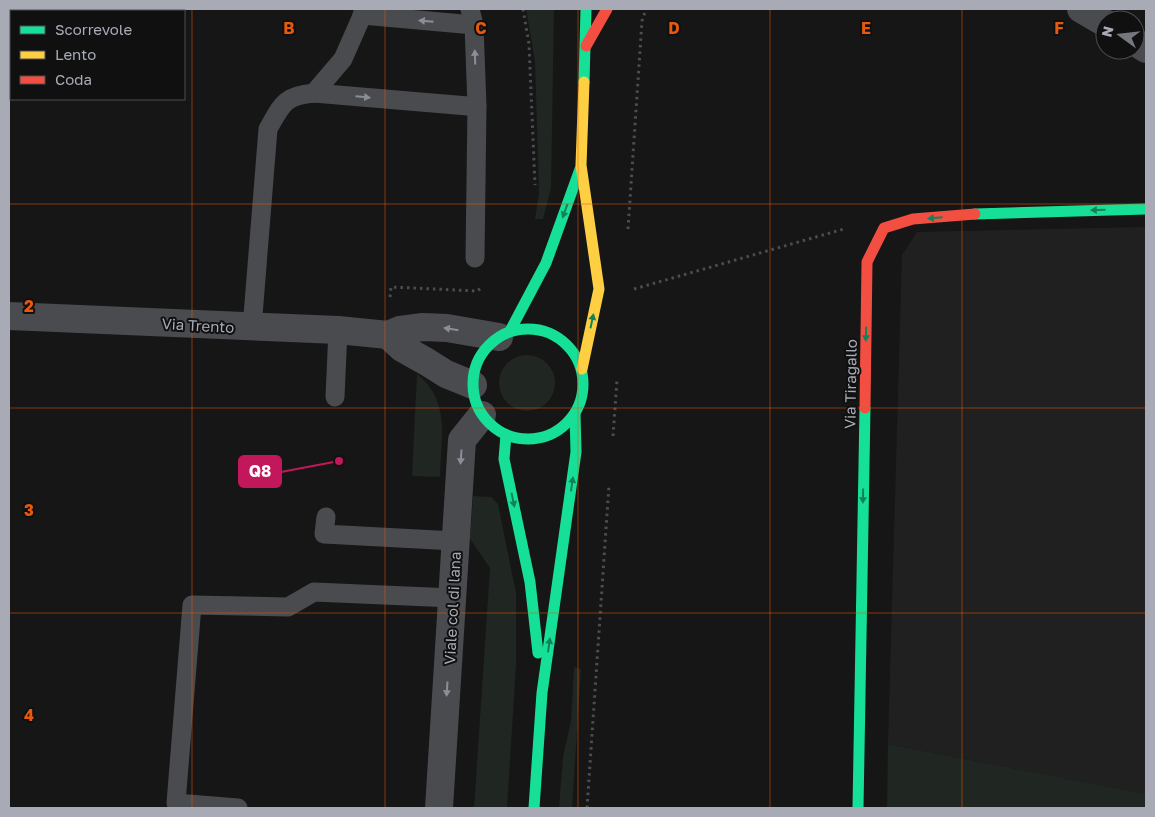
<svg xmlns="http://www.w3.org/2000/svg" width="1155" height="817" viewBox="0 0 1155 817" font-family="'Golos Text',sans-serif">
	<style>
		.built { fill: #202021 }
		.green { fill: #202621 }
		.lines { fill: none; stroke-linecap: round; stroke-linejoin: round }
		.path { stroke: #4c4d50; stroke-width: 3; stroke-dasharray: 2.5 4; stroke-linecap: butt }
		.lane { stroke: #4a4b4e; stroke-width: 19 }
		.street { stroke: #4a4b4e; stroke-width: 28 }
		.fast { stroke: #16e098; stroke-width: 11 }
		.slow { stroke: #ffcf43; stroke-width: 11 }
		.jam { stroke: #f24e42; stroke-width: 11 }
		.oneway { fill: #8c8e97 }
		.oneway2 { fill: #13825b }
		.grid { fill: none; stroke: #e8590c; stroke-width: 1; stroke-opacity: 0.55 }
		.labels { text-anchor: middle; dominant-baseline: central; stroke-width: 4; stroke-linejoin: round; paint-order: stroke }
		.street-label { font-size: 15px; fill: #a8abb6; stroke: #101011 }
		.grid-label { font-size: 16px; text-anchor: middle; font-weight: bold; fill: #e8590c; stroke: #101011; stroke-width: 4; stroke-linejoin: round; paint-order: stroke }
		.leader { fill: none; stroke: #c2185b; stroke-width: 2 }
		.callout-dot { fill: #c2185b; stroke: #101011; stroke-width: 2 }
		.callout { fill: #c2185b; stroke: #c2185b; stroke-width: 2 }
		.callout-label { font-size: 16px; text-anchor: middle; font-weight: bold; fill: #fff }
	</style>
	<rect width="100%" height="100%" fill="#161616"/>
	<polygon class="built" points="1146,227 1146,794 888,744 902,255 917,232"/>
	<g class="green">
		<polygon points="526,9 554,9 551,188 543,219 535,219 539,193 535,61"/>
		<circle cx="527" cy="383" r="28"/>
		<path d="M417 374C451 401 441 438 440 477L412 476Z"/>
		<polygon points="473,496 491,497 498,504 516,593 516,666 507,808 474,808 490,568 470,539"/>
		<polygon points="574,667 581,669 572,808 559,808 563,757 571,721"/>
		<polygon points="888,744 1146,794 1146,808 887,808"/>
	</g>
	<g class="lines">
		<g class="path">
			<polyline points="523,9 529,44 535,185"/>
			<polyline points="628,229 642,21 646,9"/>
			<polyline points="634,289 844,229"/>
			<polyline points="390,297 391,287 477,291 481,288"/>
			<polyline points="613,436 617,380"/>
			<polyline points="587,808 609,485"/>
		</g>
		<g class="lane">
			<polyline points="470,9 474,25 477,106 475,258"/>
			<polyline points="362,15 474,25"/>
			<polyline points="314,93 343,59 365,9"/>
			<path d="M252 328 268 129C282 105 283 96 314 93L468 106H477"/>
			<polyline points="335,397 338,330"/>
			<polyline points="326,517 324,534 455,541"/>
			<polyline points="238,808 176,803 192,605 288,607 314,592 453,598"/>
		</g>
		<g class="street">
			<polyline points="1081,9 1105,23"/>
			<polyline points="1135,42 1146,49"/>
			<polyline points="9,316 338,330 388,335 400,330 423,327 447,328 499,337"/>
			<polyline points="388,335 402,348 427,362 446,374 473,385"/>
			<polyline points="439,808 462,440 482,415"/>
		</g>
		<g class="fast">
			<polyline points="584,82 586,9"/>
			<polyline points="975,214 1146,209"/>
			<circle cx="528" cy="384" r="55"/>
			<polyline points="510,331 546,263 580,169"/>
			<polyline points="506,435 504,459 530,582 538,653"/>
			<polyline points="534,808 542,693 576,452 575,414"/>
			<polyline points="858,808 865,408"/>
		</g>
		<polyline class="slow" points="582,369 599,289 581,165 584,82"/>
		<g class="jam">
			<polyline points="586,46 607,9"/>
			<polyline points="865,408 867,262 884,228 913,219 975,214"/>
		</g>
	</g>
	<defs><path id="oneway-solid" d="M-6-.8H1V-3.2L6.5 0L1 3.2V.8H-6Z" transform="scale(1.25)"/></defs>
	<g class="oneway">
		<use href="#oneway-solid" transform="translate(426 21) rotate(-175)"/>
		<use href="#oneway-solid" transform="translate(475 57) rotate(-92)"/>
		<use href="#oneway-solid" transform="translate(363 97) rotate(5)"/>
		<use href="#oneway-solid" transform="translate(451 329) rotate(-171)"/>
		<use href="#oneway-solid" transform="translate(461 457) rotate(94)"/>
		<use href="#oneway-solid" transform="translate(447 689) rotate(94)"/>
	</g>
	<g class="oneway2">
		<use href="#oneway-solid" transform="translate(1098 210) rotate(179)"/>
		<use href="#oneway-solid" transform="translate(565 211) rotate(110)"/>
		<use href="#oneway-solid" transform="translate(935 218) rotate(175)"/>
		<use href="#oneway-solid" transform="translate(592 321) rotate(-78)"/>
		<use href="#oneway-solid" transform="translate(866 334) rotate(91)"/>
		<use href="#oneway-solid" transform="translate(572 484) rotate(-82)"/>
		<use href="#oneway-solid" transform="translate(863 496) rotate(91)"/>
		<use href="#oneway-solid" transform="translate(513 500) rotate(78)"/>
		<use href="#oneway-solid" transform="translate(549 645) rotate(-82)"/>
	</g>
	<path class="grid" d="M192 9V808M385 9V808M578 9V808M770 9V808M962 9V808M9 204H1146M9 408H1146M9 613H1146"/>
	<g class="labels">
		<g class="street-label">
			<text transform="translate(198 325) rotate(3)">Via Trento</text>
			<text transform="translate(850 384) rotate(-89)">Via Tiragallo</text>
			<text transform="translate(452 608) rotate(-87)">Viale col di lana</text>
		</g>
	</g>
	<g class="grid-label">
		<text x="289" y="34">B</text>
		<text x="481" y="34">C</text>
		<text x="674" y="34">D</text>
		<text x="866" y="34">E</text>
		<text x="1059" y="34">F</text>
		<text x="29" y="312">2</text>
		<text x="29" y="516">3</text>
		<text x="29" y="721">4</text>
	</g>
	<path class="leader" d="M339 461L281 472"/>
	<circle class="callout-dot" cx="339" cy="461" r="5"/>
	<rect class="callout" x="239" y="456" width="42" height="31" rx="5"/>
	<g class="callout-label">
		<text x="260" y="477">Q8</text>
	</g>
	<rect width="1155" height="817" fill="none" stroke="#a8abb6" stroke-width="20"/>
	<rect x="10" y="10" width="175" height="90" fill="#101011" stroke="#4d4e53"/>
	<rect x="20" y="26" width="25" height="8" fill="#16e098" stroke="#4d4e53"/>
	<text x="55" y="35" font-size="15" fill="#a8abb6">Scorrevole</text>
	<rect x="20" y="51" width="25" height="8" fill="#ffcf43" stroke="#4d4e53"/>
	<text x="55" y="60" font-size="15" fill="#a8abb6">Lento</text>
	<rect x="20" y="76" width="25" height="8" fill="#f24e42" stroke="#4d4e53"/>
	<text x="55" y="85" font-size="15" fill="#a8abb6">Coda</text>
	<g transform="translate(1120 35) rotate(285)"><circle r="24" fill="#101011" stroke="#4d4e53"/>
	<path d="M0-4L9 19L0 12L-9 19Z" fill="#75777e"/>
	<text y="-8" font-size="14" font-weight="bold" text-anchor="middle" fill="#a8abb6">N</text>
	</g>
</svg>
